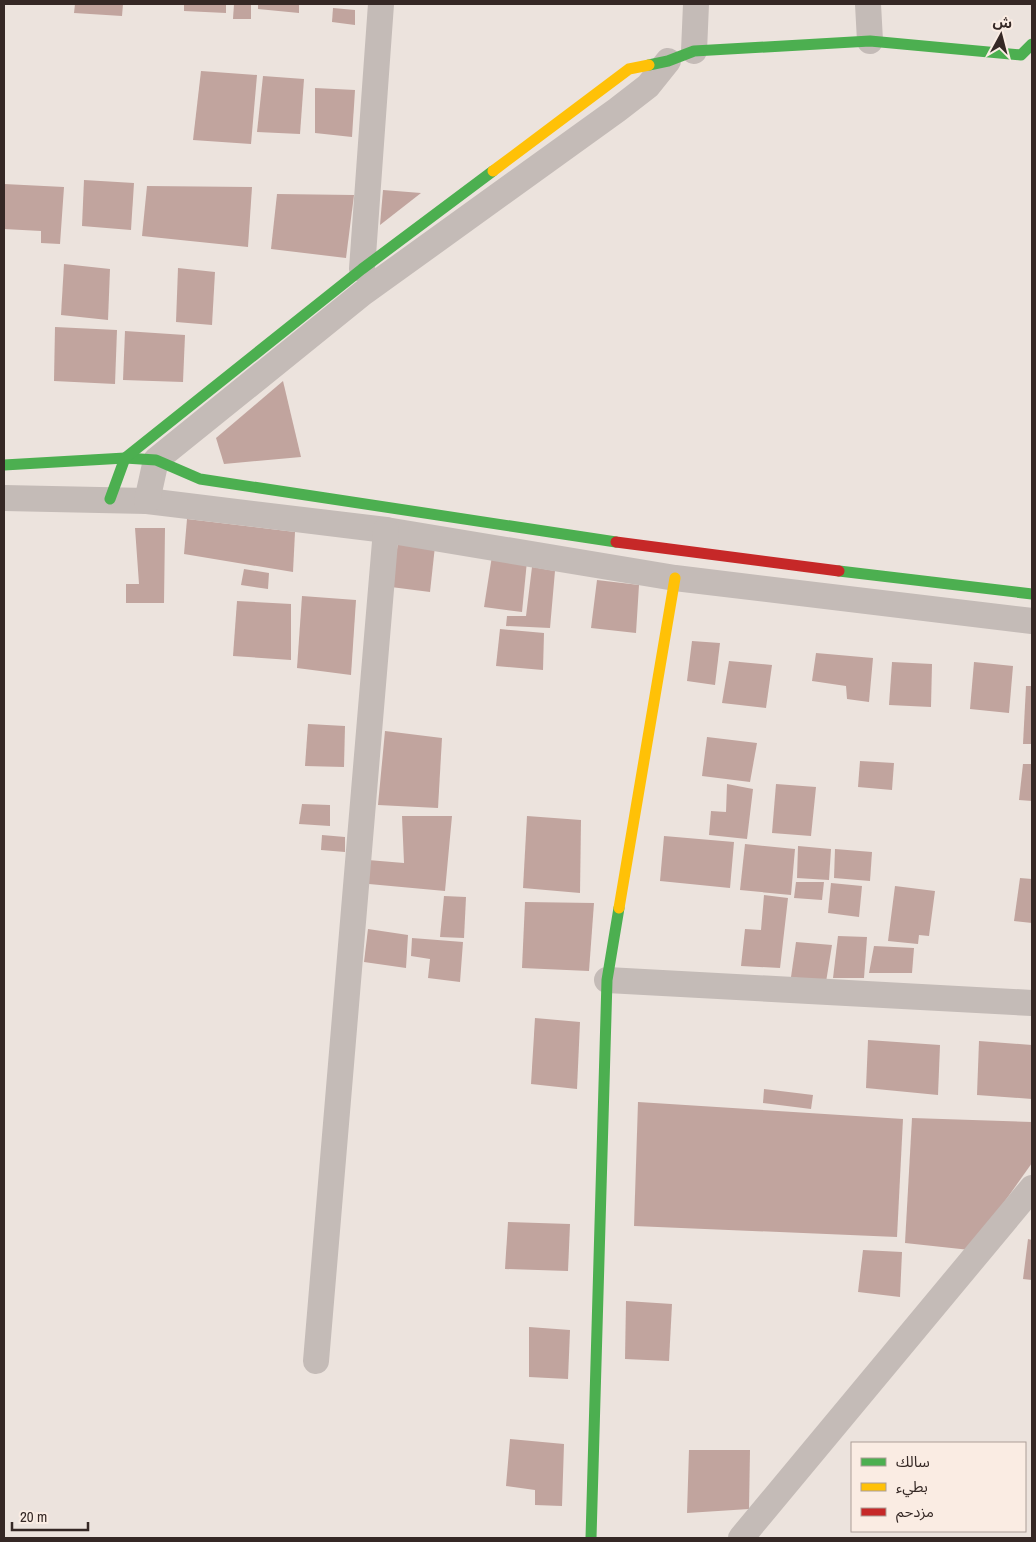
<svg xmlns="http://www.w3.org/2000/svg" width="1036" height="1542" viewBox="0 0 1036 1542" font-family="'Archivo Narrow','Noto Sans Arabic',sans-serif">
	<style>
		.building { fill: #c1a49e }
		.lines { fill: none; stroke-linecap: round; stroke-linejoin: round }
		.street { stroke: #c4bbb7; stroke-width: 26 }
		.fast { stroke: #4caf50; stroke-width: 11 }
		.slow { stroke: #ffc107; stroke-width: 11 }
		.jam { stroke: #c62828; stroke-width: 11 }
	</style>
	<rect width="100%" height="100%" fill="#ece3dd"/>
	<g class="building">
		<polygon points="75,4 123,4 122,16 74,13"/>
		<polygon points="184,4 226,4 226,13 184,11"/>
		<polygon points="234,4 251,4 251,19 233,19"/>
		<polygon points="258,4 299,4 299,13 258,9"/>
		<polygon points="333,8 355,10 355,25 332,22"/>
		<polygon points="201,71 257,75 251,144 193,140"/>
		<polygon points="263,76 304,79 300,134 257,132"/>
		<polygon points="315,88 355,90 352,137 315,133"/>
		<polygon points="84,180 134,183 131,230 82,226"/>
		<polygon points="4,184 64,187 60,244 41,243 41,231 4,229"/>
		<polygon points="147,186 252,187 248,247 142,236"/>
		<polygon points="383,190 421,193 380,225"/>
		<polygon points="277,194 354,195 346,258 271,249"/>
		<polygon points="64,264 110,269 108,320 61,315"/>
		<polygon points="178,268 215,272 212,325 176,322"/>
		<polygon points="55,327 117,330 115,384 54,381"/>
		<polygon points="125,331 185,335 183,382 123,380"/>
		<polygon points="283,381 301,457 224,464 216,438"/>
		<polygon points="187,519 295,532 293,572 184,554"/>
		<polygon points="135,528 165,528 164,603 126,603 126,584 139,584"/>
		<polygon points="398,543 435,546 430,592 391,587"/>
		<polygon points="492,556 527,561 522,612 484,607"/>
		<polygon points="532,567 555,571 550,628 506,626 507,616 526,616"/>
		<polygon points="244,569 269,573 268,589 241,585"/>
		<polygon points="597,580 639,585 636,633 591,628"/>
		<polygon points="302,596 356,600 351,675 297,668"/>
		<polygon points="237,601 291,604 291,660 233,656"/>
		<polygon points="500,629 544,633 543,670 496,666"/>
		<polygon points="692,641 720,643 715,685 687,681"/>
		<polygon points="816,653 873,658 869,702 847,699 846,686 812,681"/>
		<polygon points="729,661 772,665 766,708 722,703"/>
		<polygon points="892,662 932,664 931,707 889,705"/>
		<polygon points="974,662 1013,666 1009,713 970,709"/>
		<polygon points="1026,686 1032,686 1032,744 1023,744"/>
		<polygon points="308,724 345,726 344,767 305,766"/>
		<polygon points="385,731 442,738 438,808 378,805"/>
		<polygon points="707,737 757,743 750,782 702,776"/>
		<polygon points="860,761 894,763 892,790 858,787"/>
		<polygon points="1023,764 1032,764 1032,801 1019,800"/>
		<polygon points="727,784 753,789 747,839 709,835 711,811 726,812"/>
		<polygon points="776,784 816,787 811,836 772,833"/>
		<polygon points="302,804 330,805 330,826 299,824"/>
		<polygon points="402,816 452,816 445,891 369,884 368,860 404,863"/>
		<polygon points="527,816 581,820 580,893 523,888"/>
		<polygon points="322,835 345,837 345,852 321,850"/>
		<polygon points="664,836 734,842 730,888 660,881"/>
		<polygon points="745,844 795,849 791,895 740,890"/>
		<polygon points="798,846 831,849 829,880 797,878"/>
		<polygon points="835,849 872,852 870,881 834,878"/>
		<polygon points="1020,878 1032,879 1032,923 1014,921"/>
		<polygon points="796,882 824,882 822,900 794,898"/>
		<polygon points="831,883 862,886 859,917 828,913"/>
		<polygon points="895,886 935,891 929,936 919,935 918,944 888,941"/>
		<polygon points="764,895 788,898 780,968 741,966 745,929 761,930"/>
		<polygon points="444,896 466,897 464,938 440,937"/>
		<polygon points="525,902 594,903 589,971 522,968"/>
		<polygon points="368,929 408,935 406,968 364,962"/>
		<polygon points="838,936 867,937 864,978 833,978"/>
		<polygon points="412,938 463,942 460,982 428,978 430,959 411,956"/>
		<polygon points="796,942 832,945 826,982 791,977"/>
		<polygon points="874,946 914,948 912,973 869,973"/>
		<polygon points="535,1018 580,1022 577,1089 531,1084"/>
		<polygon points="868,1040 940,1045 938,1095 866,1088"/>
		<polygon points="979,1041 1032,1045 1032,1099 977,1095"/>
		<polygon points="764,1089 813,1095 811,1109 763,1103"/>
		<polygon points="638,1102 903,1119 897,1237 634,1226"/>
		<polygon points="912,1118 1032,1122 1032,1163 970,1250 905,1243"/>
		<polygon points="508,1222 570,1224 568,1271 505,1269"/>
		<polygon points="1028,1239 1032,1240 1032,1280 1023,1279"/>
		<polygon points="863,1250 902,1252 900,1297 858,1292"/>
		<polygon points="626,1301 672,1304 669,1361 625,1359"/>
		<polygon points="529,1327 570,1330 568,1379 529,1377"/>
		<polygon points="510,1439 564,1444 562,1506 535,1505 535,1490 506,1486"/>
		<polygon points="689,1450 750,1450 749,1509 687,1513"/>
	</g>
	<g class="lines">
		<g class="street">
			<polyline points="868,4 870,41"/>
			<polyline points="694,51 696,4"/>
			<polyline points="362,269 381,4"/>
			<polyline points="4,498 147,501 386,530 675,578 1032,621"/>
			<polyline points="147,501 156,460 363,293 617,110 648,86 668,61"/>
			<polyline points="607,980 1032,1003"/>
			<polyline points="316,1361 386,530"/>
			<polyline points="741,1538 1032,1188"/>
		</g>
		<g class="fast">
			<polyline points="649,65 668,61 694,51 870,41 1021,55 1032,44"/>
			<polyline points="4,465 125,458 156,460 200,479 616,542"/>
			<polyline points="110,499 125,458 362,269 493,171"/>
			<polyline points="839,571 1032,594"/>
			<polyline points="591,1538 607,980 619,908"/>
		</g>
		<g class="slow">
			<polyline points="493,171 629,69 649,65"/>
			<polyline points="619,908 675,578"/>
		</g>
		<polyline class="jam" points="616,542 839,571"/>
	</g>
	<rect width="1036" height="1542" fill="none" stroke="#352825" stroke-width="10"/>
	<rect x="851" y="1442" width="175" height="90" fill="#faece3" stroke="#ab9e97"/>
	<rect x="861" y="1458" width="25" height="8" fill="#4caf50" stroke="#ab9e97"/>
	<text x="896" y="1467" font-size="15" fill="#352825">سالك</text>
	<rect x="861" y="1483" width="25" height="8" fill="#ffc107" stroke="#ab9e97"/>
	<text x="896" y="1492" font-size="15" fill="#352825">بطيء</text>
	<rect x="861" y="1508" width="25" height="8" fill="#c62828" stroke="#ab9e97"/>
	<text x="896" y="1517" font-size="15" fill="#352825">مزدحم</text>
	<g transform="translate(1001 35) rotate(7)" stroke="#faece3" stroke-width="4" paint-order="stroke">
	<path d="M0-4L9 19L0 12L-9 19Z" fill="#352825"/>
	<text y="-8" font-size="14" font-weight="bold" text-anchor="middle" fill="#352825">ش</text>
	</g>
	<path d="M12 1522v8h76v-8" fill="none" stroke="#352825" stroke-width="2.5"/>
	<text x="20" y="1522" font-size="15" fill="#352825" stroke="#faece3" stroke-width="4" paint-order="stroke">20 m</text>
</svg>
